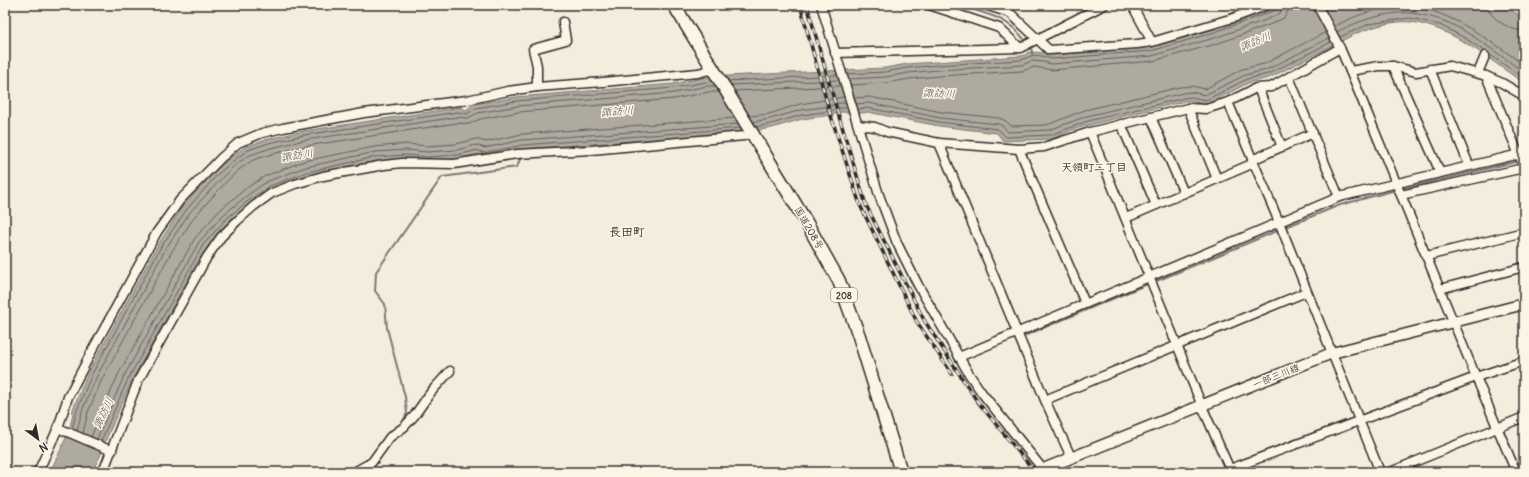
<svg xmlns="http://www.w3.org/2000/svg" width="1529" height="477" viewBox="0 0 1529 477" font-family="Delius,'Klee One',sans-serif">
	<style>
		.water { fill: #afaaa0; stroke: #7a7771 }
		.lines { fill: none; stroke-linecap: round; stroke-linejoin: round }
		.shore { stroke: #605e5a; stroke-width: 1 }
		.stream { stroke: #7a7771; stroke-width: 2 }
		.minor-casing { stroke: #2b2b2b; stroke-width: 11 }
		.major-casing { stroke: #2b2b2b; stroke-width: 13 }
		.highway-casing { stroke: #2b2b2b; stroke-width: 15 }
		.minor { stroke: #fcf5e5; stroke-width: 8 }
		.major { stroke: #fcf5e5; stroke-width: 10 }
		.highway { stroke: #fcf5e5; stroke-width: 12 }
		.rail-casing { stroke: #2b2b2b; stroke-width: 3.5 }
		.rail { stroke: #fcf5e5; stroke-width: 2; stroke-dasharray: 6; stroke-linecap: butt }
		.labels { text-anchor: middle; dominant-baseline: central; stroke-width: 3; stroke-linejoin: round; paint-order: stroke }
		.shield { fill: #fcf5e5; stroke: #6a6863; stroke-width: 1 }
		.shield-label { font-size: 9px; font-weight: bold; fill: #2b2b2b }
		.street-label { font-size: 10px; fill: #2b2b2b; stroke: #fcf5e5 }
		.water-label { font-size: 11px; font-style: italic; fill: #595754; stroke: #fcf5e5 }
		.neighbourhood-label { font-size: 11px; font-weight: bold; fill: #2b2b2b; stroke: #fcf5e5 }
		.quarter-label { font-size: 12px; font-weight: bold; fill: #2b2b2b; stroke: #fcf5e5 }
	</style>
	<rect width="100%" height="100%" fill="#f4edde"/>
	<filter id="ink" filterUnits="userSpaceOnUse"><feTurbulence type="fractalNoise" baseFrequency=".025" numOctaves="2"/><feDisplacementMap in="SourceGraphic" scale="8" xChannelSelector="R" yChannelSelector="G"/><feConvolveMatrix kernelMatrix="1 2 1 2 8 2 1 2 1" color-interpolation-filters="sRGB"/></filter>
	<g filter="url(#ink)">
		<path class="water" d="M1278 5H1500L1524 17V83C1489 60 1454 28 1411 22 1394 20 1373 27 1357 33L1269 78 1248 83 1206 105 1191 101H1185L1089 125 1072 130 1052 139 1003 141 997 133 939 126 867 112 864 113 840 112 832 115 802 119 772 128 740 133 522 149V151L483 158 477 154 459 159 427 161 406 159 376 161 308 176 271 190 242 210 215 237 196 264 132 380 104 444 102 452 92 472H50C58 454 73 429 73 409L88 373 159 243 183 206 215 171 231 157 245 147 268 139 304 131 462 107 463 109 466 110 474 104 517 97 673 84 707 77 885 68 907 64 1021 56 1025 55 1028 52 1048 53 1051 55 1150 47 1211 30Z"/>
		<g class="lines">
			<g class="shore">
				<path d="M1488 5C1489 19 1511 31 1524 31"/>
				<path d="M1334 27C1356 14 1385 5 1411 7 1448 9 1494 43 1524 65"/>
				<path d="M1337 32C1357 21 1388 11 1411 13 1420 14 1432 17 1441 20 1468 29 1500 56 1524 72"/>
				<polyline points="1340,37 1369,24 1410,18 1440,25 1465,38 1484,51"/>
				<polyline points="1490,55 1524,78"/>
				<path d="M847 74 885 72 907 68 938 65 1021 60C1025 59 1027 57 1031 56 1037 54 1046 57 1051 59L1151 51 1212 33 1276 10 1278 5"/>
				<polyline points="849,79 886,77 908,73 938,70 1022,65 1032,61 1044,62 1051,64 1152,56 1214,38 1266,20 1280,13 1283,5"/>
				<polyline points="728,81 837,75"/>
				<polyline points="731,85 839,80"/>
				<polyline points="851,85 886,83 909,79 939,76 1022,71 1034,67 1052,70 1153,61 1216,44 1269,25 1284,18 1288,11 1289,5"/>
				<polyline points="735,91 840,86"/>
				<polyline points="854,98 870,97 941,112 999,118 1006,121 1011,126 1047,125 1085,110 1180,87 1192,86 1205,89 1242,69 1264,64 1326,32"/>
				<polyline points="856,104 869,103 940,118 998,124 1003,126 1008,132 1049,130 1087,116 1183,93 1191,92 1205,95 1245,75 1266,70 1329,38"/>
				<polyline points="858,109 868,108 939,122 998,129 1006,137 1051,135 1088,121 1184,98 1191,97 1206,100 1247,79 1268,74 1331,42"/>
				<polyline points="750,116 769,114 800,104 844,97"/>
				<polyline points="753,122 770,119 801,110 830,106 838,103 846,103"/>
				<polyline points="756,127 771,124 802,115 831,111 839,108 847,108"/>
				<polyline points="72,429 77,410 92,374 162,245 187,209 218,174 233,161 248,150 269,143 304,135 458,112 467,114 476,108 517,101 673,88 712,81"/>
				<polyline points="77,431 82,411 97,376 166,248 190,212 222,178 236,164 250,155 271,148 305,140 457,117 468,118 478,113 518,106 674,93 707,86 715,86"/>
				<polyline points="83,433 88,412 102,379 172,251 195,216 226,182 240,169 253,160 272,154 306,146 457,123 469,124 480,119 519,112 674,99 708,92 719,92"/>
				<polyline points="91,437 119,373 195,238 219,211 245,189 265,176 304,161 374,147 406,144 428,146 456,144 476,139 486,142 522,134 735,118"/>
				<polyline points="97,439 124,376 199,242 223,215 249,194 268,181 306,167 375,152 406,150 428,152 457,150 476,145 485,148 522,140 738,124"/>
				<polyline points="101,441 128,379 203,245 226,219 252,198 270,186 307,172 375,157 406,155 427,157 458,155 477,150 484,153 523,145 741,128"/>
			</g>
			<g class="stream">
				<path d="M958 5C986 14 1008 16 1026 42"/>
				<polyline points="1028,45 1032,51 1032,54"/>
				<polyline points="1401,189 1519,161"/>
				<polyline points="1283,228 1340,205 1396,190"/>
				<polyline points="1154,282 1279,230"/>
				<polyline points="1024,336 1150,283"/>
				<polyline points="391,431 403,422 407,413 405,397 387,328 385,304 375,291 376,272 442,177 517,167 521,157"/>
			</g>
			<g class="minor-casing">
				<g id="minor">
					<polyline points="821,5 879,195 897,243 918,285 969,374 982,393 1045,472"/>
					<polyline points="929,5 999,28 1020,48"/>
					<polyline points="985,5 1010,13 1049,50 1137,44 1152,42 1233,18 1268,5"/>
					<polyline points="1132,5 1152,42"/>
					<polyline points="1317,5 1340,48 1350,71 1476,377 1516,472"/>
					<polyline points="835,53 1020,48 1104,5"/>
					<polyline points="1393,66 1440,172"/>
					<polyline points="1430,69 1469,165"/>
					<polyline points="1350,71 1379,66 1393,66 1416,72 1450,66 1486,76 1502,83 1524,96"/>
					<polyline points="1478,73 1485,56"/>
					<polyline points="1486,76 1524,167"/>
					<polyline points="1289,77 1339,197"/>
					<polyline points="537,87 537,66 533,49 566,40 563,22"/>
					<polyline points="1258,88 1282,147"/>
					<polyline points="1228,102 1279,222 1380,472"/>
					<polyline points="1188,108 1217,179"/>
					<polyline points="1151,117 1184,193"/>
					<polyline points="1121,124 1156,205"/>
					<polyline points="858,125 875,127 887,132 939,143 1019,149 1044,147 1090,132 1188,108 1206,109 1228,102 1256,88 1271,87 1340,48"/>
					<polyline points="1090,132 1202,406 1231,472"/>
					<polyline points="939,143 1045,400 1071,457"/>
					<polyline points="1019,149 1085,303"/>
					<polyline points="1252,160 1313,133"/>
					<polyline points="1401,195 1524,168"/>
					<polyline points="1126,218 1254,163"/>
					<polyline points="1427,256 1524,232"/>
					<polyline points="1440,289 1524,267"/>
					<polyline points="959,357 1339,197 1524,153"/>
					<polyline points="1045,400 1306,292"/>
					<polyline points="58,428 112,451"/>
					<polyline points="38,472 58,428 68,397 93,349 157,232 180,200 221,158 238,143 262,133 283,128 364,113 467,100 508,91 537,87 603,82 698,73 713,69"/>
					<polyline points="103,472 138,381 207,257 221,237 237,221 254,206 272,193 295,184 323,176 384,165 402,163 454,164 517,154 591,150 744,136 751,133"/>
					<polyline points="354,472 372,462 390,437 404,427 414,416 431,392 450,371"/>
					<polyline points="1222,472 1476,377 1524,361"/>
					<polyline points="1390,472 1524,417"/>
				</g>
			</g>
			<g class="major-casing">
				<polyline id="major" points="1036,472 1332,353 1524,304"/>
			</g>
			<g class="highway-casing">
				<polyline id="highway" points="674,5 805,220 839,281 859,336 901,472"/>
			</g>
			<use href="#minor" class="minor"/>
			<use href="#major" class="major"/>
			<use href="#highway" class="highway"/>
			<g class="rail-casing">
				<g id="rail">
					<polyline points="800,5 829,110 860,205 917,322 952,374"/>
					<polyline points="807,5 837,110 866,205 924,320 977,401 1035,472"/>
				</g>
			</g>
			<use href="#rail" class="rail"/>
		</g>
	</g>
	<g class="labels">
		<rect class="shield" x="831" y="288" width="26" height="14" rx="3"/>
		<g class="shield-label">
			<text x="844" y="295">208</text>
		</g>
		<g class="street-label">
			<text transform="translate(809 228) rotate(60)">国道208号</text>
			<text transform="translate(1276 376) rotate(-22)">一部三川線</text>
		</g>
		<g class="water-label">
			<text transform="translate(1255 41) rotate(-24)">諏訪川</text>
			<text transform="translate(939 93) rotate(2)">諏訪川</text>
			<text transform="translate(617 111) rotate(-4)">諏訪川</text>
			<text transform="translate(297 155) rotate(-9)">諏訪川</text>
			<text transform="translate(103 413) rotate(-65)">諏訪川</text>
		</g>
		<g class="neighbourhood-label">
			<text x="1094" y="167">天領町二丁目</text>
		</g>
		<g class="quarter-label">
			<text x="627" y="231">長田町</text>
		</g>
	</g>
	<rect width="1529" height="477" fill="none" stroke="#fcf5e5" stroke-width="20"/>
	<rect x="10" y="10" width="1509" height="457" fill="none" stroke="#2b2b2b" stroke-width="1.5" filter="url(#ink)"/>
	<g transform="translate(38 439) rotate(148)" stroke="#fcf5e5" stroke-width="3" paint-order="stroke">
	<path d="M0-3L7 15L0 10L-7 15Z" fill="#2b2b2b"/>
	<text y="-6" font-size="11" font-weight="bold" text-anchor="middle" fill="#2b2b2b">N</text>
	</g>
</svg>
